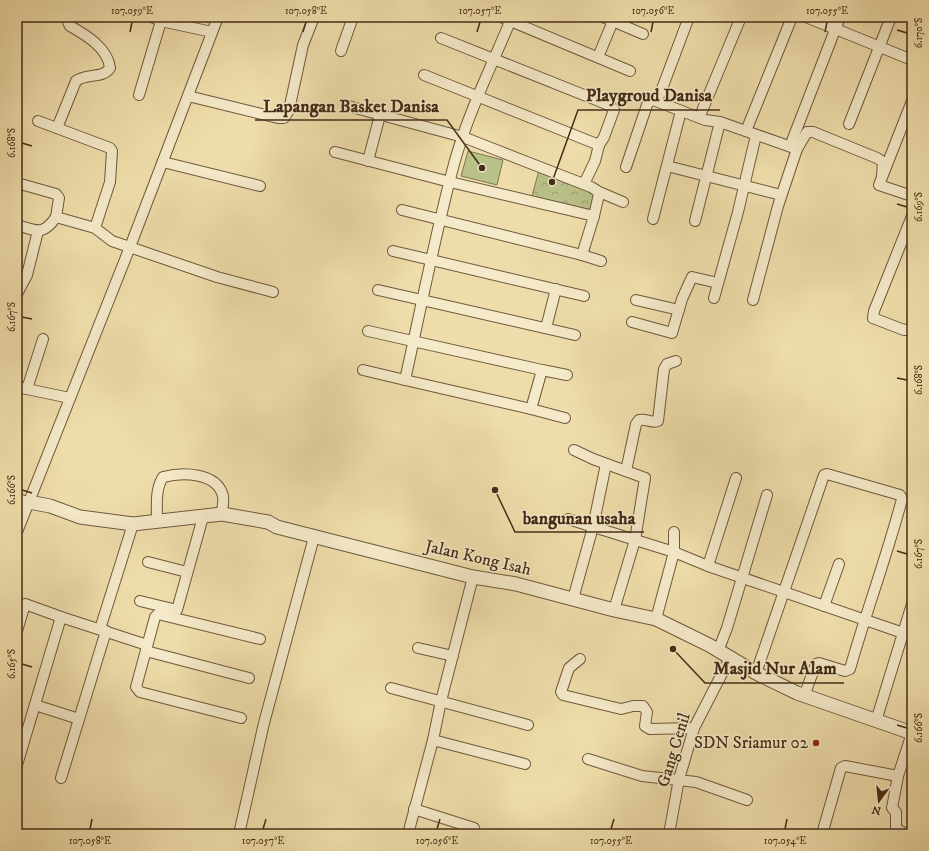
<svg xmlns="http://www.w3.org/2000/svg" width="929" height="851" viewBox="0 0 929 851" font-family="'IM FELL DW Pica',serif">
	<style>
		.park { fill: url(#park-crowns); stroke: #7f7650 }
		.garden { fill: #b9c088; stroke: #7f7650 }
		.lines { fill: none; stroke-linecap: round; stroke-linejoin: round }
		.minor-casing { stroke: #6f583c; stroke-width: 12 }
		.tertiary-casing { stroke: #6f583c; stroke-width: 15 }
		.minor { stroke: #f4e9c8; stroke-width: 10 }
		.tertiary { stroke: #f4e9c8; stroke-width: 13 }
		.ticks { fill: none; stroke: #452c17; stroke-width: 1.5 }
		.poi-dot { fill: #8f2418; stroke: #f4e9c8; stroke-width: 1.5 }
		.labels { text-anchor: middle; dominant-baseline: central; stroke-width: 3; stroke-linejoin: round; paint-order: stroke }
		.street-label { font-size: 17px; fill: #452c17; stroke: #f4e9c8 }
		.poi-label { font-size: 17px; fill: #452c17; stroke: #f4e9c8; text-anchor: end }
		.leader { fill: none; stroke: #452c17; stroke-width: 1.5 }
		.callout-dot { fill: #452c17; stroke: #f4e9c8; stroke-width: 1.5 }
		.callout-label { font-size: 18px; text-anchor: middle; font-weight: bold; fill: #452c17; stroke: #f4e9c8; stroke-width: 3; stroke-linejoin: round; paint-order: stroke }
		.neatline { fill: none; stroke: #452c17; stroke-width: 1.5 }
		.ticks-label { font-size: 10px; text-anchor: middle; fill: #452c17 }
	</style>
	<defs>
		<pattern id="park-crowns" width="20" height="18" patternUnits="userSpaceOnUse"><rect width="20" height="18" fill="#b9c088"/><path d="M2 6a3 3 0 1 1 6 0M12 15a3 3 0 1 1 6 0" fill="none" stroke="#989c6e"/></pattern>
	</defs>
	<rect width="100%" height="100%" fill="#eda"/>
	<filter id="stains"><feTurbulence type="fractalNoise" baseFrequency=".005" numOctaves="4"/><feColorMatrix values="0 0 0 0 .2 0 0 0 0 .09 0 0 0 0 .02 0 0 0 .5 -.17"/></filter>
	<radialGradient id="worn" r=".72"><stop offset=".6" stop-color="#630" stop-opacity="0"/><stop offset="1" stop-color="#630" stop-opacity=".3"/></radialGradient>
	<polygon class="park" points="539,170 595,194 591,210 532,196"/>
	<polygon class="garden" points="468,151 503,160 497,185 461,176"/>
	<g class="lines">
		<g class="minor-casing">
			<g id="minor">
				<polyline points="152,17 161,21 212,32"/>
				<polyline points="501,17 630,71"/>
				<polyline points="603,17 643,34"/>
				<polyline points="806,17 912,60"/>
				<polyline points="441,38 609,105 614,110 604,137 599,145"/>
				<polyline points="341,51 353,17"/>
				<polyline points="598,57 613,21"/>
				<polyline points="424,75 599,145 595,161 584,184"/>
				<polyline points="660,94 689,17"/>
				<polyline points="139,95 161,21"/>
				<polyline points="188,96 278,118 284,118 289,110 303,45 314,17"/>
				<polyline points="912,101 879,185 912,196"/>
				<polyline points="348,106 463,137 591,187 596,190 599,194 594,216"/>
				<polyline points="702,111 741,17"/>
				<polyline points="38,121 110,148 112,151 110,182 95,228"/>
				<polyline points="849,124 891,17"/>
				<path d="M57 128 76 81C86 73 103 79 110 68 108 48 86 35 70 26L68 22V17"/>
				<polyline points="746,131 792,17"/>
				<polyline points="792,141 840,17"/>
				<polyline points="335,152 450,182 594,216 582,255 402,210"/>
				<polyline points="368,161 380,115"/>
				<polyline points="163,162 260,186"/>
				<polyline points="667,166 781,195"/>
				<polyline points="626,167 648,102 653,100 705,120 720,122 797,149 807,132 813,132 877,158 883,162 882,176"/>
				<polyline points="17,183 56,194 59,198 56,217 95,228 112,241 217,277 273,292"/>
				<polyline points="597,191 623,202"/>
				<polyline points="912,216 874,311 873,318 904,330 912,329"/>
				<polyline points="653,219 681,111"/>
				<polyline points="695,221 720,122"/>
				<path d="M17 225C37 231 43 236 56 217"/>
				<polyline points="393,251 584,296"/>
				<polyline points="582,255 601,261"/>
				<polyline points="378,290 575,335"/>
				<polyline points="17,294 27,275 38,231"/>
				<polyline points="714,298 738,212 756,135"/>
				<polyline points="636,300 679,310"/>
				<polyline points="753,300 778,206 797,149"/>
				<polyline points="632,322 672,333 682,299 692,277 718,283"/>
				<polyline points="546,328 556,289"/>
				<path d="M368 331 542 370 531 409 405 380C421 308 435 235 454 164 468 113 492 65 512 17"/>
				<polyline points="363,370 405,380"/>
				<polyline points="542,370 567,375"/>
				<polyline points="17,387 70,398"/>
				<polyline points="27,389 43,339"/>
				<polyline points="531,409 565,418"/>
				<polyline points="574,450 593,459 645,478 635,540 614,610"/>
				<path d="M626 471 636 424 639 420C646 418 652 424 658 421L664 369 667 364 676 361"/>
				<polyline points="17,499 29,502"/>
				<polyline points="568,519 674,552 708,566 912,636"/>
				<path d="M157 520C157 506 155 489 163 477 182 472 217 472 223 496 224 501 222 509 222 514"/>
				<polyline points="17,532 130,247 218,17"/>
				<polyline points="148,562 187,572"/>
				<polyline points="708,566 736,478"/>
				<polyline points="573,599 593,527 606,464"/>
				<polyline points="140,601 177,610 203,517"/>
				<polyline points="824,606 839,564"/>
				<polyline points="656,619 674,552 674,532"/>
				<polyline points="100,629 133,524"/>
				<polyline points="17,631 25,604 61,617"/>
				<polyline points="418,648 453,656"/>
				<polyline points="146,651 249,678"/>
				<polyline points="718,651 727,628 767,495"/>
				<polyline points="580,659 569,668 561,692 563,695 621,709 633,706 643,706 647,712 645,726 650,729 694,728"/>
				<path d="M756 673 824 475 827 474 900 495 902 499C887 556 866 612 850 669L845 671 819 663 816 664 804 696"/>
				<polyline points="391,688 528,725"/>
				<polyline points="35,705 79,719"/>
				<polyline points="241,718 140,692 136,687 155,617 158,614 260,639"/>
				<polyline points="876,721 912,604"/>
				<polyline points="433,740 525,764"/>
				<polyline points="588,759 642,776 696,782 747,800"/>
				<polyline points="17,765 61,617 147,645"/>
				<polyline points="61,778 106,631"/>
				<polyline points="414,809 474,828"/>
				<polyline points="239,834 264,723 314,537"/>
				<polyline points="408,834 433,740 441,701 473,577"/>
				<polyline points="669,834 679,779 694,728 730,658"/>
				<polyline points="822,834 841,768 845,766 898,776"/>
				<polyline points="907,834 896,829 896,812 892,808 898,776 912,733"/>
			</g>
		</g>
		<g class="tertiary-casing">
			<polyline id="tertiary" points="29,502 50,506 80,517 133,524 222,514 268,522 277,527 473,577 516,584 614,610 656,619 709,645 756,673 797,693 912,733"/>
		</g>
		<use href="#minor" class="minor"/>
		<use href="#tertiary" class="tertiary"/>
	</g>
	<path class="ticks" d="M897 30 907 33M130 32 132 22M303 32 306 22M477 32 480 22M651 32 653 22M825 32 827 22M22 143 32 146M897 204 907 207M22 317 32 319M897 378 907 380M22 490 32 493M897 551 907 554M22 664 32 667M897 725 907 728M90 829 92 819M263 829 266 819M437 829 440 819M611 829 614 819M785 829 787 819"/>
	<circle class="poi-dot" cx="816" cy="743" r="4"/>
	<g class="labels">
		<g class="street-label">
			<text transform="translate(478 558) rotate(13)">Jalan Kong Isah</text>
			<text transform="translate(674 750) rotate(-73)">Gang Cenil</text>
		</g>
		<g class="poi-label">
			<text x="808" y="743">SDN Sriamur 02</text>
		</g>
	</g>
	<path class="leader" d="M552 182L578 110H720M482 168L447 120H255M495 490L515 532H644M673 649L705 683H844"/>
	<g class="callout-dot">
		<circle cx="552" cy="182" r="4"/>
		<circle cx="482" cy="168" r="4"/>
		<circle cx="495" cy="490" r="4"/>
		<circle cx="673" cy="649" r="4"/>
	</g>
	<g class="callout-label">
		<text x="649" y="101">Playgroud Danisa</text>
		<text x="351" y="112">Lapangan Basket Danisa</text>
		<text x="579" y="524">bangunan usaha</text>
		<text x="775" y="674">Masjid Nur Alam</text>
	</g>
	<rect width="929" height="851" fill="none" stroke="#eda" stroke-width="44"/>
	<g transform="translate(879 801) rotate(195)" stroke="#f4e9c8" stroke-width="3" paint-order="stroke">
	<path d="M0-3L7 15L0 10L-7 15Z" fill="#452c17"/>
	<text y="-6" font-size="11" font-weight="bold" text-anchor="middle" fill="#452c17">N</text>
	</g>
	<rect x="22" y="22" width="885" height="807" class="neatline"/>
	<g class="ticks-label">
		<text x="132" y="14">107.059°E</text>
		<text x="306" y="14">107.058°E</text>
		<text x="480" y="14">107.057°E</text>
		<text x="653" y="14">107.056°E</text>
		<text x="827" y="14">107.055°E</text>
		<text transform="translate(918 33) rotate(-90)" y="4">6.170°S</text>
		<text transform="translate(11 143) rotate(-90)" y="4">6.168°S</text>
		<text transform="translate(918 207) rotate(-90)" y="4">6.169°S</text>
		<text transform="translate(11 317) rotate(-90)" y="4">6.167°S</text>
		<text transform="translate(918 380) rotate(-90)" y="4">6.168°S</text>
		<text transform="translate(11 490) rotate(-90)" y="4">6.166°S</text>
		<text transform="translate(918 554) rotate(-90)" y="4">6.167°S</text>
		<text transform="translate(11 664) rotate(-90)" y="4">6.165°S</text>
		<text transform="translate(918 728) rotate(-90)" y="4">6.166°S</text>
		<text x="90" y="844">107.058°E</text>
		<text x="263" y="844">107.057°E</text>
		<text x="437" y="844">107.056°E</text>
		<text x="611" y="844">107.055°E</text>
		<text x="785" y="844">107.054°E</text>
	</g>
	<rect width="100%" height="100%" filter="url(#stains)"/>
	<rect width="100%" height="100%" fill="url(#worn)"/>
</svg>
